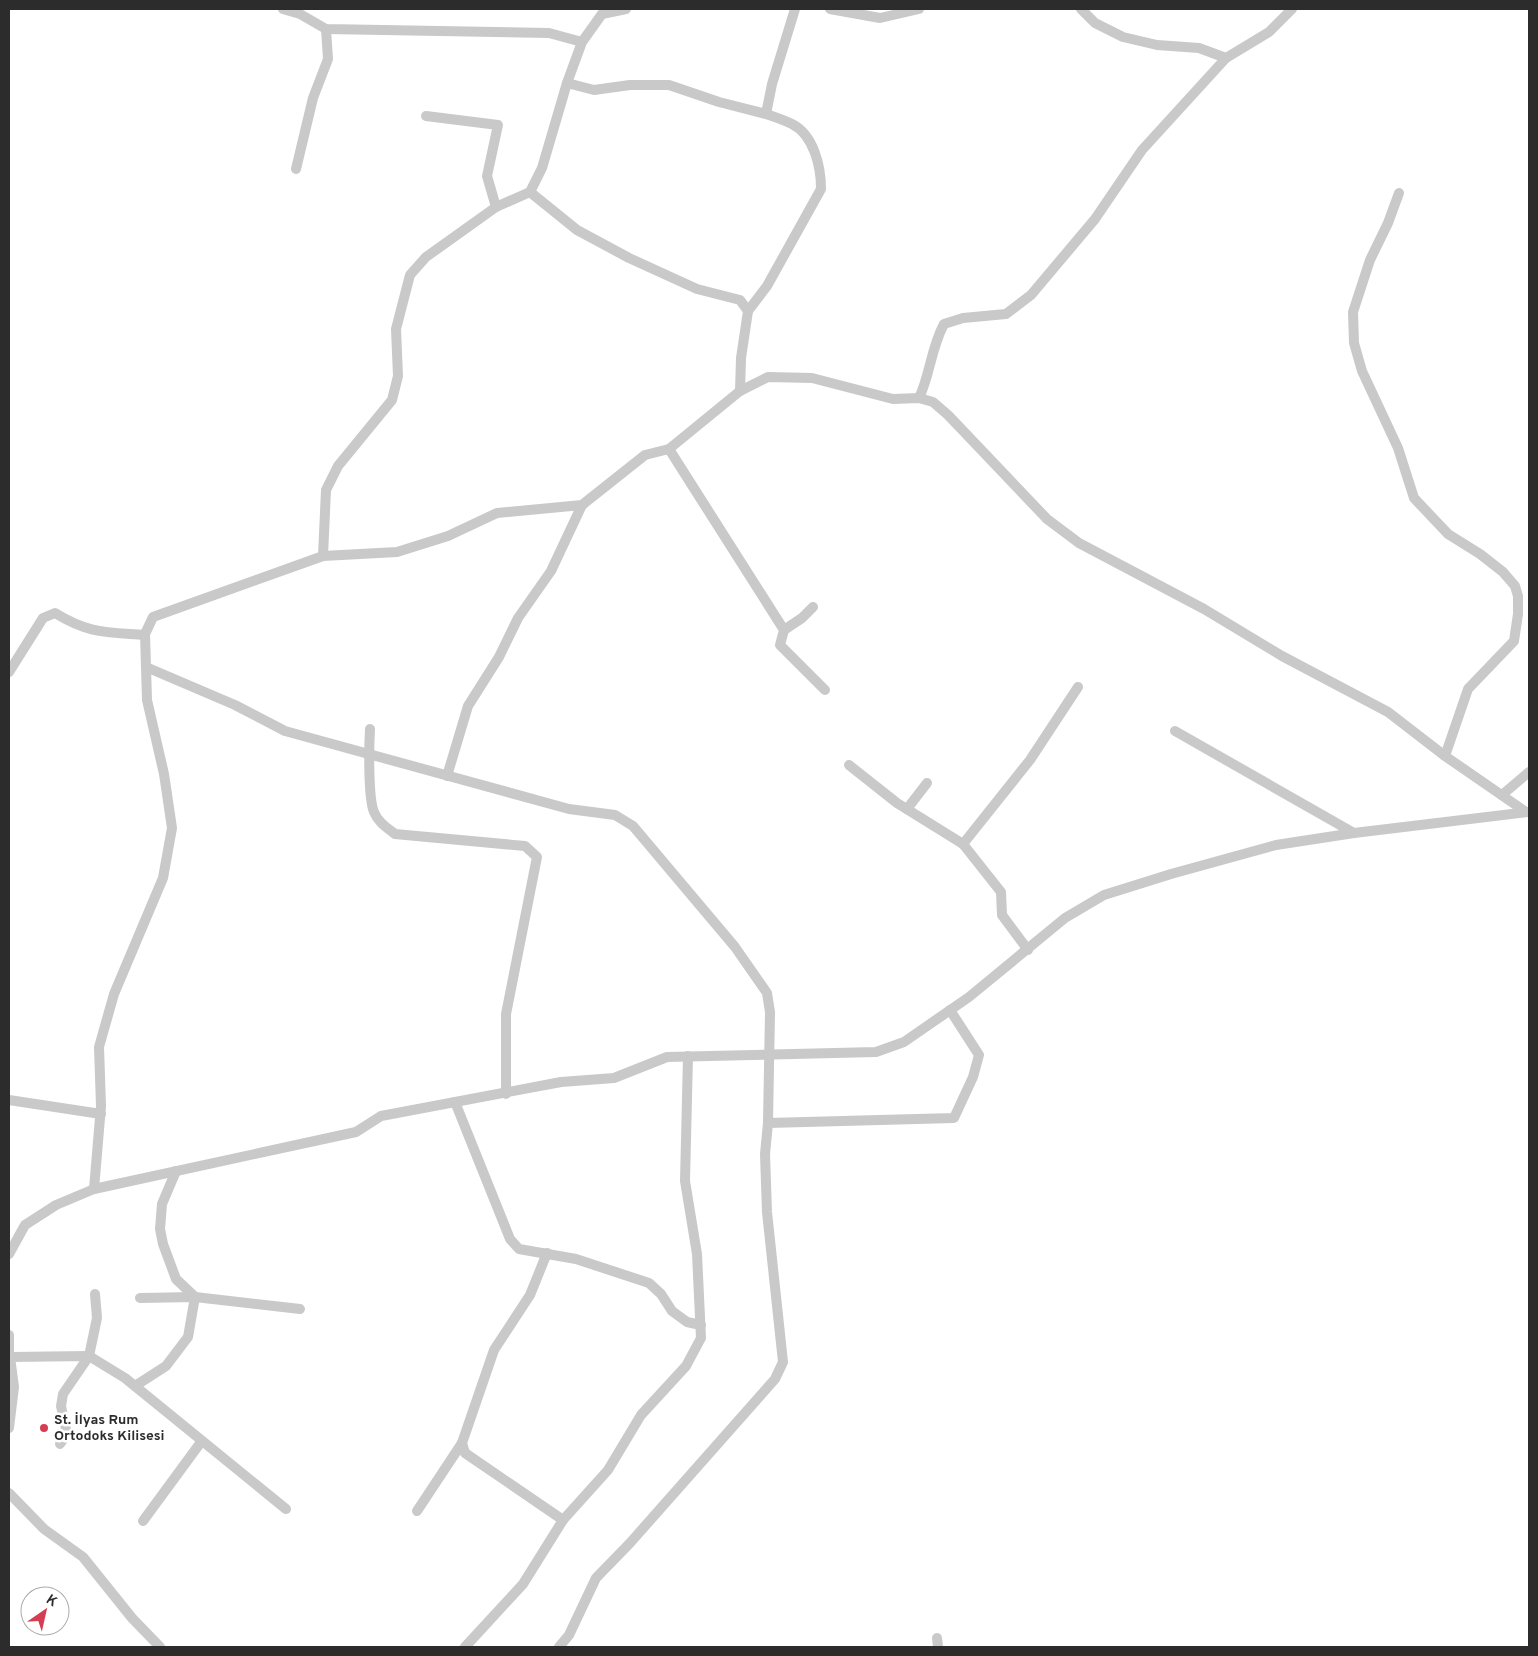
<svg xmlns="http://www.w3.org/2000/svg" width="1538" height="1656" viewBox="0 0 1538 1656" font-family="Overpass,sans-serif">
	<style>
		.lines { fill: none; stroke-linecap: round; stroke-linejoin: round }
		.minor { stroke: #c9c9c9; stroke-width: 10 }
		.poi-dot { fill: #d43e52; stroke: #fff; stroke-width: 2 }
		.labels { text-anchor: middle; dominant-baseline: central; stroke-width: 5; stroke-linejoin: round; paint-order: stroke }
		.poi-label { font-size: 14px; font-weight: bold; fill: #2c2c2c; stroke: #fff; text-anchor: start }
	</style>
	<rect width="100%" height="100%" fill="#fff"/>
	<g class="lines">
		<g class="minor">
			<polyline points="283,9 300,14 326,29 549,33 582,42"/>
			<polyline points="830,9 880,18 919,9"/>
			<polyline points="1081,9 1095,23 1123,37 1157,45 1199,48 1226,58"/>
			<polyline points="567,83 594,90 630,85 669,85 719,102 766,114 772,84 795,9"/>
			<polyline points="426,116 498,125 487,176 496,207"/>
			<polyline points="296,169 313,98 328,59 326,29"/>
			<polyline points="530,192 577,230 629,258 697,289 740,300 748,311 741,358 740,391"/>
			<polyline points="1399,193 1388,223 1370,260 1353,312 1354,343 1362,371 1398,448 1414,498 1448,534 1480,554 1503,572 1515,586 1518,596 1518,614 1514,641 1468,689 1445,756"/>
			<path d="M748 311 767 286 821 189C821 167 814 135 792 124 784 120 775 117 766 114"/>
			<path d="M919 398C930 375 931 348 944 324L963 318 1006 314 1031 295 1095 219 1142 150 1226 58 1269 32 1292 9"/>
			<polyline points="669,449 784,630 780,645 825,690"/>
			<polyline points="323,556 326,490 338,466 392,400 398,376 396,329 410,275 426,257 496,207 530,192 542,168 567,83 582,42 602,14 626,9"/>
			<polyline points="784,630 802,618 813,607"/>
			<polyline points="146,667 235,705 285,731 569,809 615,815 633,826 735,947 767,993 770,1012 768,1123 765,1154 767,1212 783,1362 775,1379 630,1543 596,1578 569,1635 559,1647"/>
			<path d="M9 672 43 618 55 613C89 634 107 632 145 635"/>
			<path d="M370 729C369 746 368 798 374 812 378 822 386 827 395 834L525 846 537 857 506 1014V1094"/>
			<polyline points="1175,731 1354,833"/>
			<polyline points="849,765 897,803 963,844 1001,892 1002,915 1028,950"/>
			<polyline points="447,776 468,706 499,657 518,618 551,571 582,505"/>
			<polyline points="1502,795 1529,772"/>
			<polyline points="907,809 927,783"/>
			<polyline points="963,844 1030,760 1078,687"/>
			<polyline points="9,1100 101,1114"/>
			<polyline points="455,1102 510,1239 519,1249 576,1259 649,1283 661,1294 672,1311 687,1322 701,1325"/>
			<polyline points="768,1123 954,1118 973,1077 979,1055 950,1010"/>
			<polyline points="94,1189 101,1106 99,1047 114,994 163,878 172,828 164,774 147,700 145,634 153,617 323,556 397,552 448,536 497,513 582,505 645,455 669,449 740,391 768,377 812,378 893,399 919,398 933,402 948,415 1047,519 1079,543 1204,609 1282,656 1388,712 1445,756 1526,812"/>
			<polyline points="547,1253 530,1295 494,1350 462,1443 465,1453 563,1520"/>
			<polyline points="9,1254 25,1225 56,1205 94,1189 356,1132 381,1116 561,1082 614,1078 667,1057 876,1052 904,1042 969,997 1065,918 1104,895 1171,874 1276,845 1354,833 1528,812"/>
			<polyline points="140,1298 195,1297 300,1309"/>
			<polyline points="9,1335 9,1359"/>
			<polyline points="135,1386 166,1366 188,1337 195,1297 176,1279 163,1244 160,1229 162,1204 176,1171"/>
			<polyline points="9,1428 14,1387 10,1357 89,1356 125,1378 286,1509"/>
			<polyline points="60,1444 67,1434 61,1406 63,1394 89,1356 97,1318 95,1294"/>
			<polyline points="9,1493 44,1529 83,1557 132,1618 160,1647"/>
			<polyline points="417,1511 462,1443"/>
			<polyline points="143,1521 201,1442"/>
			<polyline points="937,1638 938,1647"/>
			<polyline points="465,1647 523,1584 563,1520 608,1470 641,1415 686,1366 701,1338 697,1254 685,1181 688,1056"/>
		</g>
	</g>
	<circle class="poi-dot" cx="44" cy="1428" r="5"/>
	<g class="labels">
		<g class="poi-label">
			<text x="54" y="1420">St. İlyas Rum<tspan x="54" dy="16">Ortodoks Kilisesi</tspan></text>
		</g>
	</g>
	<rect width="1538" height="1656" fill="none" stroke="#2c2c2c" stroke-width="20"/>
	<g transform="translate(45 1611) rotate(34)"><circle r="24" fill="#ffffff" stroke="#ababab"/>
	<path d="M0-4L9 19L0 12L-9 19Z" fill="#d43e52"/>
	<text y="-8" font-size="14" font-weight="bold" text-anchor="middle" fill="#2c2c2c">K</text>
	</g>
</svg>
